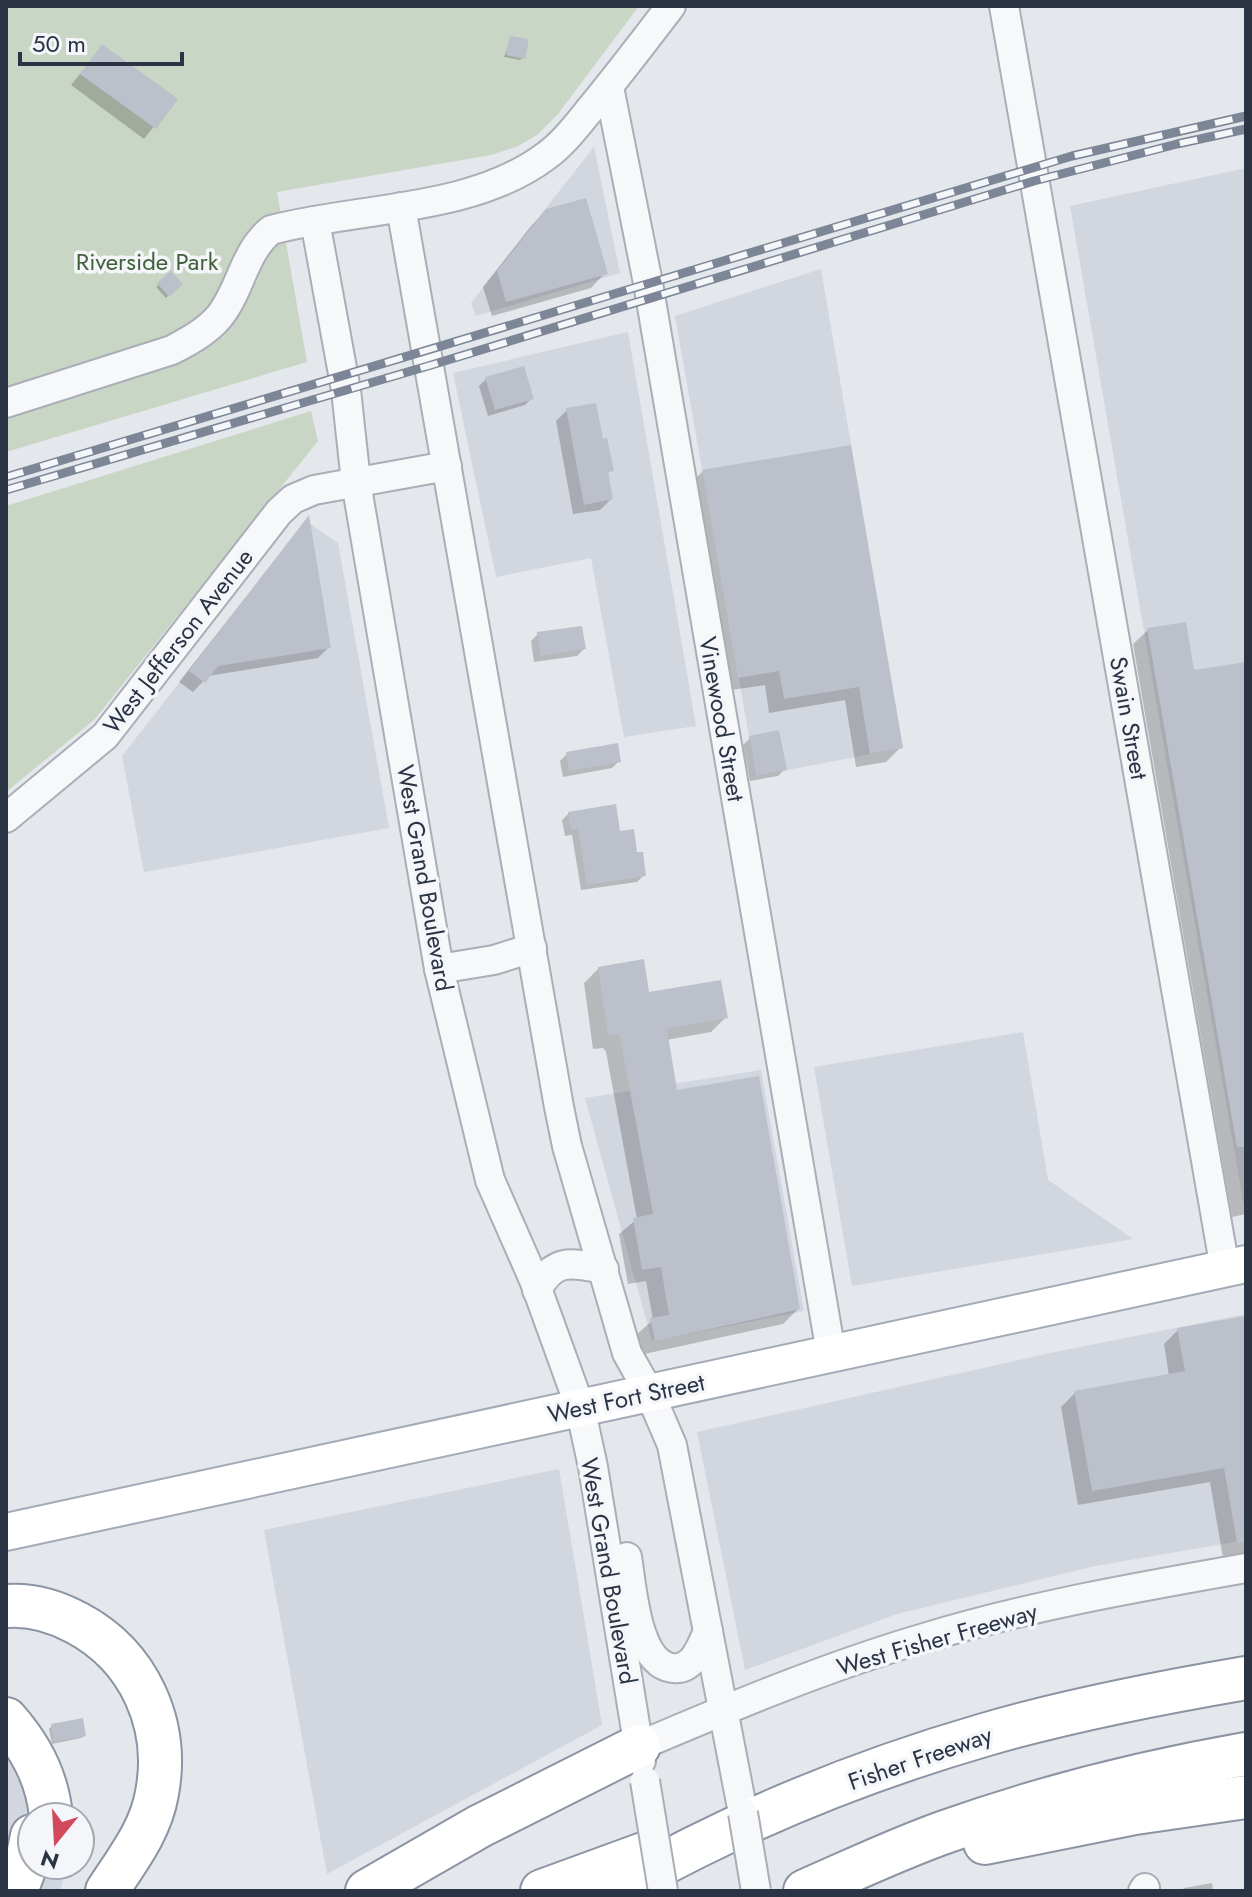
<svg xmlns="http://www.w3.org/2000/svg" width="1252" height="1897" viewBox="0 0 1252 1897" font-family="Jost,sans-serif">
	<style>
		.built { fill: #d2d6de }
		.green { fill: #c9d6c5 }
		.shadow { fill: #0003 }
		.building { fill: #bbc0ca }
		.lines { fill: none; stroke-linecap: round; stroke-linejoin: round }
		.minor-casing { stroke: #a9aeb7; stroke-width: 32 }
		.major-casing { stroke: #a3abb8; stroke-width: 40 }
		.highway-casing { stroke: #8b94a3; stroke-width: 46 }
		.minor { stroke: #f7f8fa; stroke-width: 28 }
		.major { stroke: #fff; stroke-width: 36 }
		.highway { stroke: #fff; stroke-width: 42 }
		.rail-casing { stroke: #7d8696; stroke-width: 9 }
		.rail { stroke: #f4f6f9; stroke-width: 6; stroke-dasharray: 18; stroke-linecap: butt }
		.minor-bridge-casing { stroke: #a9aeb7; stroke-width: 32; stroke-linecap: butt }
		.minor-bridge { stroke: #f7f8fa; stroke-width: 28 }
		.labels { text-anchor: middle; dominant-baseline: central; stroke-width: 7; stroke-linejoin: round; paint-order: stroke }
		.park-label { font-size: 24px; fill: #3f6138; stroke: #f4f6f9 }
		.street-label { font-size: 24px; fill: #2b3445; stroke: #f4f6f9 }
	</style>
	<rect width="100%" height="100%" fill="#e4e7ec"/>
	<g class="built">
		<polygon points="594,147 620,273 476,316 471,303"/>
		<polygon points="1246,168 1246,1205 1244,1206 1070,206"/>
		<polygon points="821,269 903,748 756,776 675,316"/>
		<polygon points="628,332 696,726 624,737 591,558 496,577 453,373"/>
		<polygon points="306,521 338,543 389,828 144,872 122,756"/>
		<polygon points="1023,1032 1048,1180 1133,1239 852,1286 814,1067"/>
		<polygon points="761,1070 804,1311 652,1341 585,1098"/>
		<polygon points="1246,1314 1246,1540 1095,1566 897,1614 745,1670 697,1432 1055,1352"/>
		<polygon points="559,1469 602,1725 327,1874 264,1530"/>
		<polygon points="6,1694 36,1725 32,1865 65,1865 61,1891 6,1891"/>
	</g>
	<g class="green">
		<polygon points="6,6 639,6 558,114 537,135 516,147 491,155 277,192 307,362 6,452"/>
		<polygon points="311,411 318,441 94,720 6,792 6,506"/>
	</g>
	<g class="shadow">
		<polygon points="511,38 523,58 520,60 504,57"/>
		<polygon points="103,46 175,100 144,139 71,85"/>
		<polygon points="547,210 605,273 591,288 492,316 483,287 531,226"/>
		<polygon points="171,274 181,284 166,298 156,287"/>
		<polygon points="523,368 532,398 525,405 488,416 479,386 486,379"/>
		<polygon points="567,410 601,441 611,470 606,475 611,499 600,510 573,514 556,421"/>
		<polygon points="849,447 901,747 886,762 856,767 845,700 769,713 765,685 724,691 688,486 703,471"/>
		<polygon points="307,519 329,647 318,658 208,676 193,692 179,682"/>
		<polygon points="1148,630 1192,672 1246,664 1246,1214 1232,1217 1133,644"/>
		<polygon points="538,634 584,649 577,656 534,662 531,641"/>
		<polygon points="750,738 785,769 778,776 750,781 743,745"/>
		<polygon points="567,754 619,761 612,768 563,777 560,761"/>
		<polygon points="569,813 618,833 635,855 644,875 637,882 581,890 572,835 565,836 562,820"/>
		<polygon points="599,968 647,994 726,1017 711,1032 666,1040 675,1092 798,1309 783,1324 640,1355 636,1335 653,1320 646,1281 628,1284 619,1234 637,1219 606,1052 603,1048 593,1049 584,983"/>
		<polygon points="1246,1318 1246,1554 1223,1558 1210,1482 1078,1505 1061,1407 1075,1393 1169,1376 1164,1344 1178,1330"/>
		<polygon points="52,1726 84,1736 81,1738 52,1744 49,1729"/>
		<polygon points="1212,1883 1213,1891 1181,1891 1184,1888"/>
	</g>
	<g class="building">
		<polygon points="510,36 529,39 525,59 506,55"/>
		<polygon points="102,44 178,99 156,129 80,74"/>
		<polygon points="586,198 608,274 506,302 497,271 546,209"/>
		<polygon points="171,271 183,284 169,297 157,283"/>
		<polygon points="524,366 534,399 495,410 485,377"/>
		<polygon points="596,403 603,439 607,438 614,471 608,472 613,499 584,505 566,408"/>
		<polygon points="851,445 903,748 870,754 859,687 784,699 779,671 738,678 702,470"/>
		<polygon points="309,515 331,648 218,666 205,683 189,671"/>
		<polygon points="1186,622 1194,670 1246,662 1246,1147 1237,1147 1147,628"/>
		<polygon points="582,626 586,649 541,656 537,632"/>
		<polygon points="779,730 787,770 756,776 749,736"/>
		<polygon points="618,743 621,762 569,771 566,752"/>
		<polygon points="616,804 620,831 634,829 637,852 643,852 646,876 587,885 578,829 571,830 568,812"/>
		<polygon points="644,959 649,992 721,980 728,1018 667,1029 677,1090 759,1076 800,1309 655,1341 650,1318 669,1315 661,1267 642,1270 633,1218 653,1214 620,1037 618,1034 608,1036 598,967"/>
		<polygon points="1246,1316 1246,1542 1237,1543 1224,1468 1092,1491 1074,1391 1185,1371 1177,1328"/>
		<polygon points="83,1718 86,1736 54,1742 51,1724"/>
	</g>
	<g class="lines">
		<g class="minor-casing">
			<g id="minor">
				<polyline points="1004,6 1225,1269"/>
				<polyline points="609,87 648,283 831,1353"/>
				<polyline points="401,207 559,1107 567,1146 627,1353 650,1394 672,1445 743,1813"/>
				<polyline points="315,221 346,390 356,482 439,969 490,1180 534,1280 580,1407 593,1467 641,1761"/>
				<path d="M6 403 172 350C189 341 206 332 219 317 241 290 243 253 271 230 358 207 472 212 546 156 564 143 578 124 592 107 619 74 645 40 671 6"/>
				<polyline points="6,818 105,736 279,512 293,499 314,490 447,466"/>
				<polyline points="439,969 494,960 532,948"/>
				<path d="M537 1290C554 1257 572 1263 604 1269"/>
				<path d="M627 1557C632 1586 636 1663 672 1668 693 1671 701 1647 708 1631"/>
				<path d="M639 1746C733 1706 826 1667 924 1638 1029 1606 1138 1587 1246 1568"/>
				<polyline points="1143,1891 1145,1888"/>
			</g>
		</g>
		<g class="major-casing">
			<polyline id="major" points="6,1532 1246,1264"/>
		</g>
		<g class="highway-casing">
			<g id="highway">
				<path d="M6 1606C31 1604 55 1611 77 1623 139 1656 170 1724 157 1793 151 1830 127 1860 107 1891"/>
				<path d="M6 1719C31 1747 48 1780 51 1817"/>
				<polyline points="985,1843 1135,1813 1246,1797"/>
				<polyline points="16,1891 26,1865 32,1836"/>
				<polyline points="367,1891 480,1826 639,1746"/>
				<polyline points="542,1891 646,1853"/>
				<path d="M613 1891C729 1825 856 1772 984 1735 1069 1710 1158 1693 1246 1678"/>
				<path d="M805 1891C851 1871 897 1849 945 1832 1043 1797 1144 1772 1246 1754"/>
			</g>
		</g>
		<use href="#minor" class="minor"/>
		<use href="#major" class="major"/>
		<use href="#highway" class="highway"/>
		<g class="rail-casing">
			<g id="rail">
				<polyline points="6,477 1072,156 1246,116"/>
				<polyline points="6,490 428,366 1034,181 1177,144 1246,129"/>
			</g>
		</g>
		<use href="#rail" class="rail"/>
		<g class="minor-bridge-casing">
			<g id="minor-bridge">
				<polyline points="645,1781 663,1891"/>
				<polyline points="743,1813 756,1891"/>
			</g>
		</g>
		<use href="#minor-bridge" class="minor-bridge"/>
	</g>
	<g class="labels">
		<g class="park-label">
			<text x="147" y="261">Riverside Park</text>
		</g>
		<g class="street-label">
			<text transform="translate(178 641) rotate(-52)">West Jefferson Avenue</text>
			<text transform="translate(1129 718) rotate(80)">Swain Street</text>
			<text transform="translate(722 719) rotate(80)">Vinewood Street</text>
			<text transform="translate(425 878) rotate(80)">West Grand Boulevard</text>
			<text transform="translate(626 1398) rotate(-12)">West Fort Street</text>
			<text transform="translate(609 1571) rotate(80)">West Grand Boulevard</text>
			<text transform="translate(937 1639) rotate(-16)">West Fisher Freeway</text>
			<text transform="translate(920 1758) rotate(-19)">Fisher Freeway</text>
		</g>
	</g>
	<rect width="1252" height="1897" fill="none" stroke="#2b3445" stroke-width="16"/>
	<g transform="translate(56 1841) rotate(198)"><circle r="38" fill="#f4f6f9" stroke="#a4a8b1" stroke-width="2"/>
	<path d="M0-6L14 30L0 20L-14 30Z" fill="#d1495b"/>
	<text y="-12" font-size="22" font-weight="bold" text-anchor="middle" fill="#2b3445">N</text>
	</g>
	<path d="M20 52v12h162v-12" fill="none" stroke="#2b3445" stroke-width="4"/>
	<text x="32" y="52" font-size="24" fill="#2b3445" stroke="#f4f6f9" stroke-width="6" paint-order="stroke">50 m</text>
</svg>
